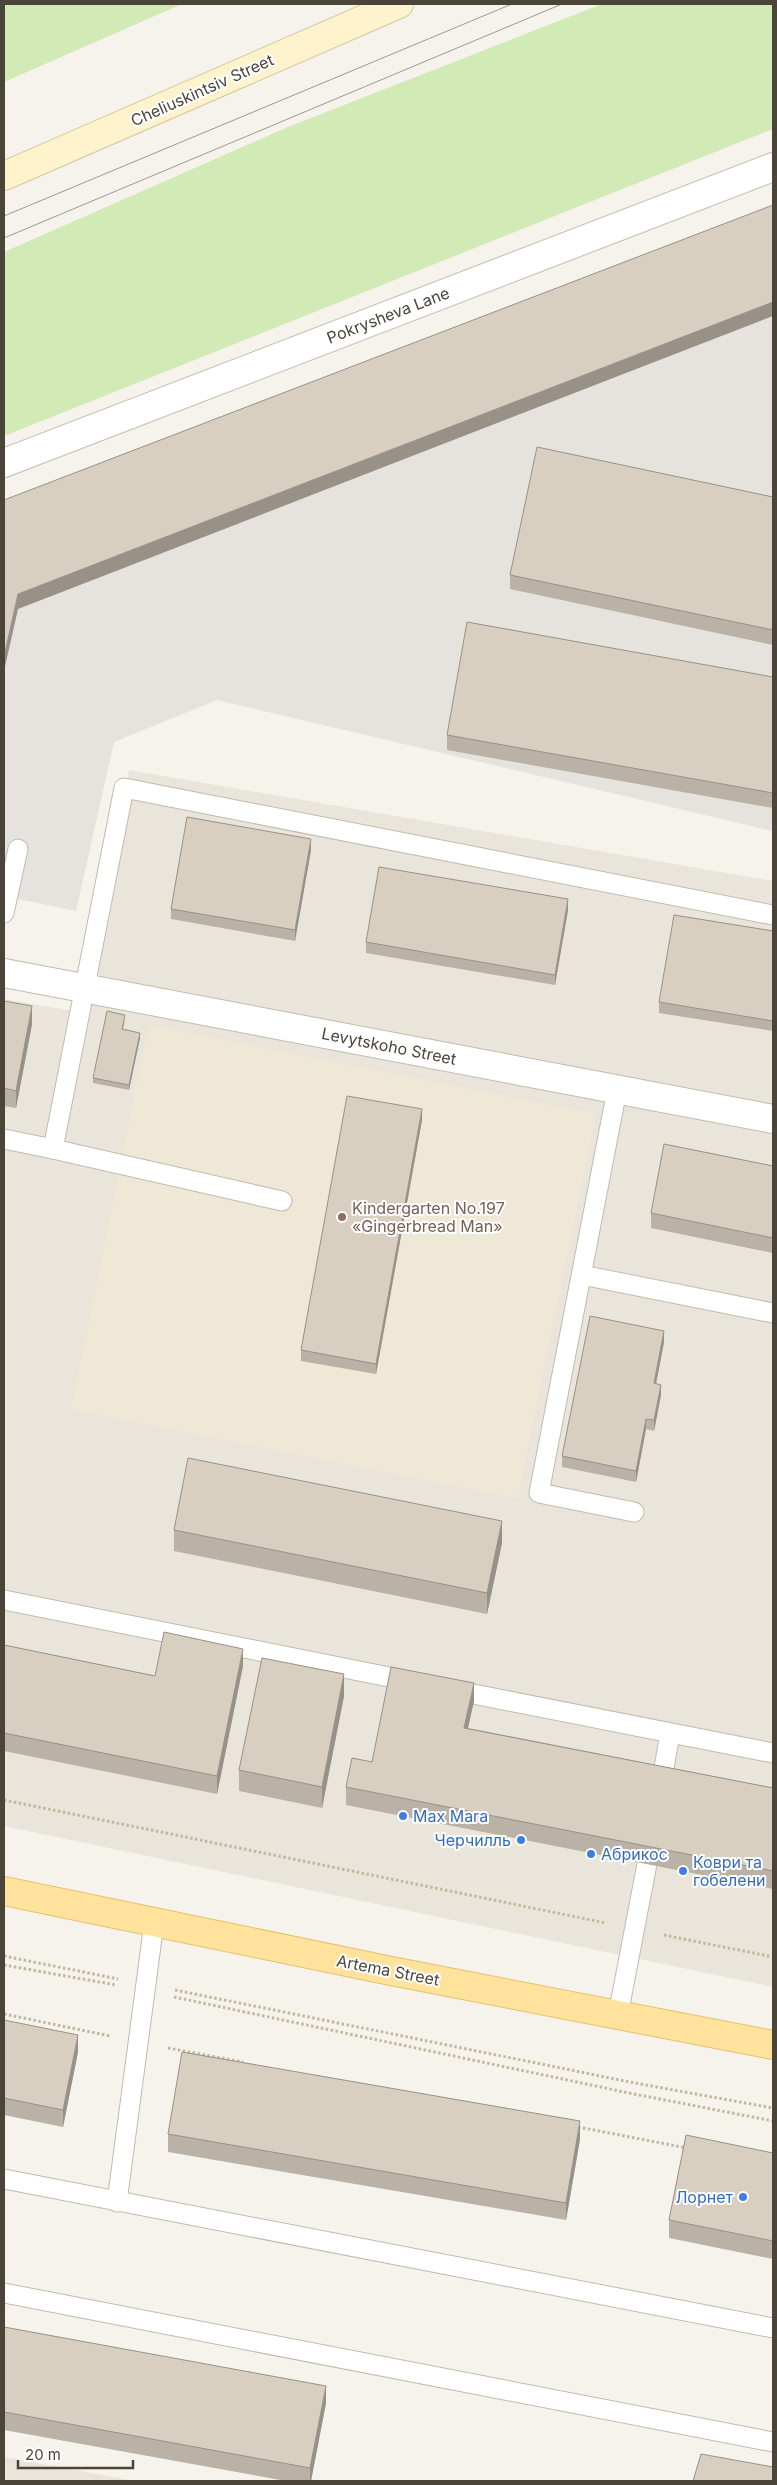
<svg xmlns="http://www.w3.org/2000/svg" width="777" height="2485" viewBox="0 0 777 2485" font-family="Inter,sans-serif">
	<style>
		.residential { fill: #eae5da }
		.industrial { fill: #e6e2dd }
		.education { fill: #efe8d6 }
		.green { fill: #d2eab5 }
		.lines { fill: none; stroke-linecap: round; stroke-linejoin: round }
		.service-casing { stroke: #c2bbae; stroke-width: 21 }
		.minor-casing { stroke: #c2bbae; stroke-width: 30 }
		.secondary-casing { stroke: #d6c79b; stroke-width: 30 }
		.primary-casing { stroke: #e6c16a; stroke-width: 30 }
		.path { stroke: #c4b79f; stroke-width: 3; stroke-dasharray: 2.5 2.5; stroke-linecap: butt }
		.service { stroke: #fff; stroke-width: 19 }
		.minor { stroke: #fff; stroke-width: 28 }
		.secondary { stroke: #fff3cd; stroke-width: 28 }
		.primary { stroke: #ffe39c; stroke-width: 28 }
		.tram { stroke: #9a9a9a; stroke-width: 1 }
		.wall { fill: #bab2a6 }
		.shaded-wall { fill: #979187 }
		.building { fill: #d8cfc1; stroke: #979187 }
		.education-dot { fill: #8d6e63; stroke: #fff; stroke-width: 2 }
		.shop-dot { fill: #3f7fe0; stroke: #fff; stroke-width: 2 }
		.labels { text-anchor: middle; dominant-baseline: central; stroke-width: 4; stroke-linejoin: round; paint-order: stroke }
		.street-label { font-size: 16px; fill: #4b4439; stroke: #fff }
		.education-label { font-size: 16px; fill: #785e54; stroke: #fff; text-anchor: start }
		.shop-label { font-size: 16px; fill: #366cbe; stroke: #fff; text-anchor: start }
	</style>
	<rect width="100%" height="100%" fill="#f6f3ec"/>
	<g class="residential">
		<polygon points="129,770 773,881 773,1987 4,1826 4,999 84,1013"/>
		<polygon points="4,2457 135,2481 4,2481"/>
	</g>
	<polygon class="industrial" points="773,223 773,831 217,700 114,742 76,911 4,896 4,511"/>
	<polygon class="education" points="149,1025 596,1114 518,1498 71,1409"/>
	<g class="green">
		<polygon points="4,4 182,4 4,82"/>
		<polygon points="602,4 773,4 773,129 4,436 4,252 288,127"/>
	</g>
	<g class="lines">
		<g class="service-casing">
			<g id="service">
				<polyline points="4,913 18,849"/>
				<polyline points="617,1090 539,1493 634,1512"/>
				<polyline points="4,1139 53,1149 124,788 773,915"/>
				<polyline points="53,1149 282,1201"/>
				<polyline points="582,1275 773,1313"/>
				<polyline points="4,1600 414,1682"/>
				<polyline points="448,1689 773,1753"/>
				<polyline points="661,1784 670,1734"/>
				<polyline points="618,2015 647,1864"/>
				<polyline points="4,2179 773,2328"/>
				<polyline points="117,2202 154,1923"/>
				<polyline points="4,2293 773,2442"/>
			</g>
		</g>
		<g class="minor-casing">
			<g id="minor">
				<polyline points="4,463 773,167"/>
				<polyline points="4,973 773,1119"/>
			</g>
		</g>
		<g class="secondary-casing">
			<polyline id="secondary" points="4,176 399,4"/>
		</g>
		<g class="primary-casing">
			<polyline id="primary" points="4,1891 391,1971 773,2045"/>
		</g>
		<g class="path">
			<polyline points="4,1800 606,1923"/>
			<polyline points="664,1935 773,1957"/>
			<polyline points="4,1956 118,1979"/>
			<polyline points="4,1965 116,1985"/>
			<polyline points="175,1990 635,2083 773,2108"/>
			<polyline points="174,1997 629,2093 773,2121"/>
			<polyline points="4,2014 110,2036"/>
			<polyline points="168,2048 243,2062"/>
			<polyline points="578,2127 687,2148"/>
		</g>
		<use href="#service" class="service"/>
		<use href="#minor" class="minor"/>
		<use href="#secondary" class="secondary"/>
		<use href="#primary" class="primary"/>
		<g class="tram">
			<polyline points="4,216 512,4"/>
			<polyline points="4,238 562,4"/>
		</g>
	</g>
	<g class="wall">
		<polygon points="773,497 773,645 510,589 510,575"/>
		<polygon points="773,677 773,808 447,750 447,735"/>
		<polygon points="311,850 295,941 171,919 171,909"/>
		<polygon points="568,910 555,985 366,953 366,942"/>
		<polygon points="773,931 773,1031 659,1013 659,1002"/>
		<polygon points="4,1001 32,1024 16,1108 4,1106"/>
		<polygon points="125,1020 123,1029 140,1038 129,1090 93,1083 93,1078"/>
		<polygon points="422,1120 376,1374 301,1361 301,1350"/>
		<polygon points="773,1166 773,1253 651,1228 651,1213"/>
		<polygon points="664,1342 656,1384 661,1395 654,1431 646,1429 636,1482 562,1467 562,1456"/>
		<polygon points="174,1530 502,1543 487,1614 174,1551"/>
		<polygon points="4,1645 155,1676 243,1666 217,1794 4,1751"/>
		<polygon points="344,1696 322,1808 239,1791 239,1770"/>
		<polygon points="474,1701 468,1728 773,1788 773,1889 346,1805 346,1787 372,1762"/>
		<polygon points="4,2020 78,2052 63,2127 4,2115"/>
		<polygon points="168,2134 580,2139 566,2220 168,2152"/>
		<polygon points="773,2153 773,2259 669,2238 669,2220"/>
		<polygon points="4,2327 326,2403 311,2481 286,2481 4,2430"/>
	</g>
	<g class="shaded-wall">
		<polygon points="773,302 773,316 18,609 4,671 4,657 18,594"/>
		<polygon points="311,839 311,850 295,941 295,930"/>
		<polygon points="568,899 568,910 555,985 555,975"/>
		<polygon points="32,1006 32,1024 16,1108 16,1091"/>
		<polygon points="140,1033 140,1038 129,1090 129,1085"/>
		<polygon points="422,1109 422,1120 376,1374 376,1364"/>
		<polygon points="664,1331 664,1342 654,1394 654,1383"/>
		<polygon points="661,1385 661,1395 654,1431 654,1420"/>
		<polygon points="646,1419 646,1429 636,1482 636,1471"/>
		<polygon points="502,1521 502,1543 487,1614 487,1593"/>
		<polygon points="243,1649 243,1666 217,1794 217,1776"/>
		<polygon points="344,1674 344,1696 322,1808 322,1787"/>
		<polygon points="474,1683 474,1701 464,1745 464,1728"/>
		<polygon points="78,2035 78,2052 63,2127 63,2110"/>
		<polygon points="580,2121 580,2139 566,2220 566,2203"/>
		<polygon points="326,2386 326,2403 311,2481 310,2481 310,2468"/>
	</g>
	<g class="building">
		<polygon points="773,205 773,302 18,594 4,657 4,500"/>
		<polygon points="537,447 773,497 773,630 510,575"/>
		<polygon points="467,622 773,677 773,793 447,735"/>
		<polygon points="187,817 311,839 295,930 171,909"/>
		<polygon points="379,867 568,899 555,975 366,942"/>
		<polygon points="674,915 773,931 773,1021 659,1002"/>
		<polygon points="4,1001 32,1006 16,1091 4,1088"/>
		<polygon points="107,1011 125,1015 122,1029 140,1033 129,1085 93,1078"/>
		<polygon points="347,1096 422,1109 376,1364 301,1350"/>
		<polygon points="664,1144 773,1166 773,1238 651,1213"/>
		<polygon points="590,1316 664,1331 654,1383 661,1385 654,1420 646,1419 636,1471 562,1456"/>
		<polygon points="188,1458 502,1521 487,1593 174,1530"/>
		<polygon points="164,1632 243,1649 217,1776 4,1733 4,1645 155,1676"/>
		<polygon points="262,1658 344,1674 322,1787 239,1770"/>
		<polygon points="391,1667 474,1683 464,1728 773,1788 773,1871 346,1787 352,1758 372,1762"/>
		<polygon points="4,2020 78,2035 63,2110 4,2098"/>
		<polygon points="182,2052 580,2121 566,2203 168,2134"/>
		<polygon points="686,2135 773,2153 773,2241 669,2220"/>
		<polygon points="4,2327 326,2386 310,2468 4,2412"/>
		<polygon points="701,2454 773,2467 773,2481 693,2481"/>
	</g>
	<circle class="education-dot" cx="342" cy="1217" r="5"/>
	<g class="shop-dot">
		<circle cx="403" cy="1816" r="5"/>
		<circle cx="521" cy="1840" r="5"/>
		<circle cx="591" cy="1854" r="5"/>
		<circle cx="683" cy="1871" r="5"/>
		<circle cx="743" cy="2197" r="5"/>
	</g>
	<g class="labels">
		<g class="street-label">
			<text transform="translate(202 90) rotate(-24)">Cheliuskintsiv Street</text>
			<text transform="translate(388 315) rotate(-21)">Pokrysheva Lane</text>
			<text transform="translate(389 1046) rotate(11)">Levytskoho Street</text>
			<text transform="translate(388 1970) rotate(11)">Artema Street</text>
		</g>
		<g class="education-label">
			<text x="352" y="1208">Kindergarten No.197<tspan x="352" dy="18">«Gingerbread Man»</tspan></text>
		</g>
		<g class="shop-label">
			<text x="413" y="1816">Max Mara</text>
			<text x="511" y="1840" text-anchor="end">Черчилль</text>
			<text x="601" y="1854">Абрикос</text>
			<text x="693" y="1862">Коври та<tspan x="693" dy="18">гобелени</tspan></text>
			<text x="733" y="2197" text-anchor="end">Лорнет</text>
		</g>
	</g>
	<rect width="777" height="2485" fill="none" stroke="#4b4439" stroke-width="10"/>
	<path d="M18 2460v8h115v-8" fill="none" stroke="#4b4439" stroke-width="2.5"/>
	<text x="25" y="2460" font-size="15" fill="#4b4439" stroke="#ffffff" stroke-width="4" paint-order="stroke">20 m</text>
</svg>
